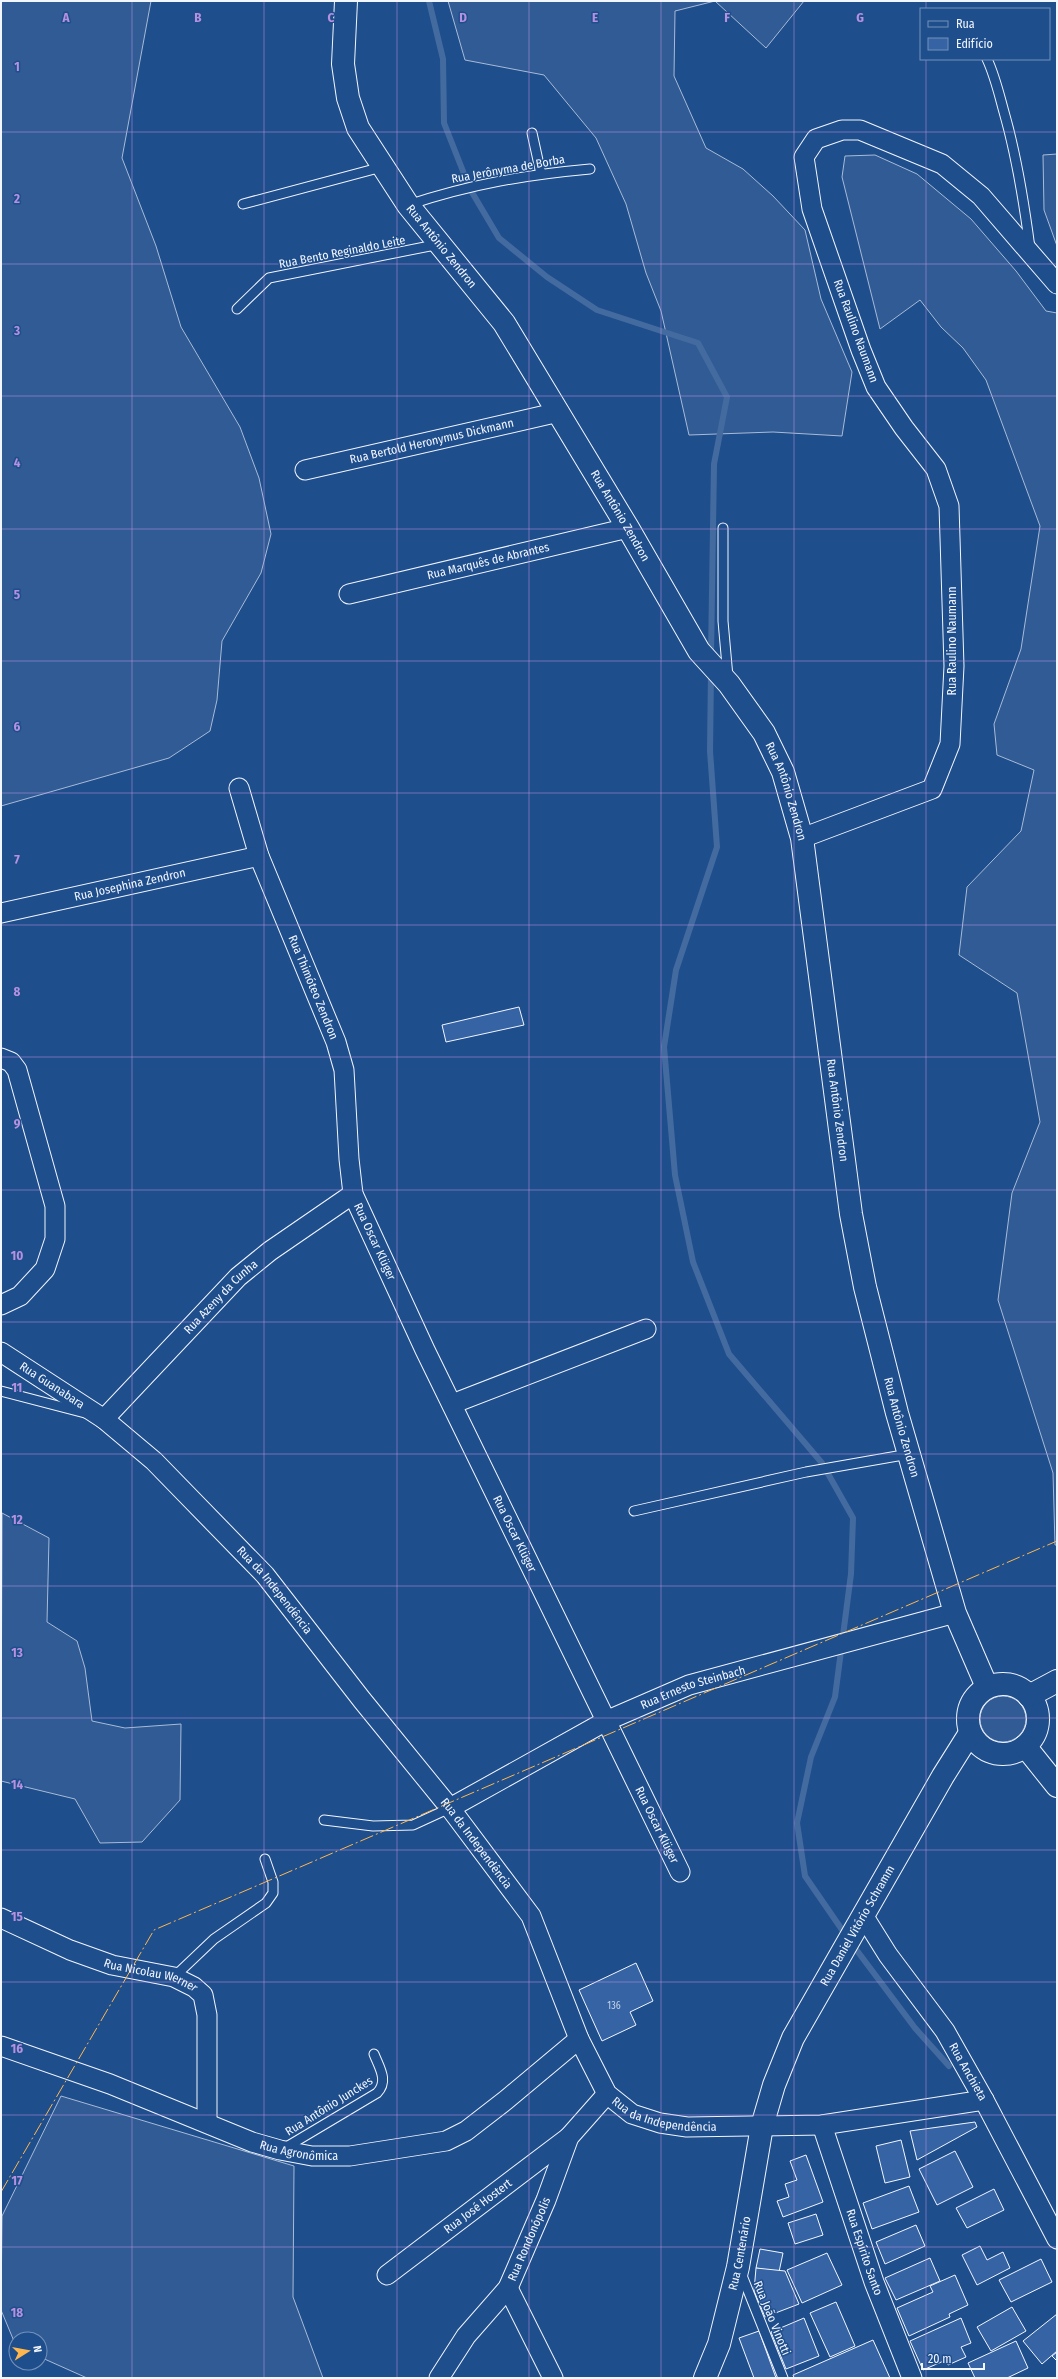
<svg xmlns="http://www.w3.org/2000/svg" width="1058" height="2379" viewBox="0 0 1058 2379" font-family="'Fira Sans Condensed',sans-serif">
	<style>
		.built { fill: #305b95; stroke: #a8bbd7 }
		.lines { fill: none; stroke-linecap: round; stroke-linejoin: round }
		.stream { stroke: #446ba0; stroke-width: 6 }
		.building { fill: #3563a3; stroke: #f2f6ff }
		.lane-casing { stroke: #f2f6ff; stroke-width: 11 }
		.street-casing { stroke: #f2f6ff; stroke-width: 21 }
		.secondary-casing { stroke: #f2f6ff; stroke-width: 24 }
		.lane { stroke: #1f4e8c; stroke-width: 9 }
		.street { stroke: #1f4e8c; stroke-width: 19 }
		.secondary { stroke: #1f4e8c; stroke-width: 22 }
		.power { stroke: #ffb74d; stroke-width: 1; stroke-dasharray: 14 3 2 3; stroke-linecap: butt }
		.grid { fill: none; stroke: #b691df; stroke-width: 1; stroke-opacity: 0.55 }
		.labels { text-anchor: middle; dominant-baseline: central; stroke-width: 3; stroke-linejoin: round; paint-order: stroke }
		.number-label { font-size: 10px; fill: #c3d1e8 }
		.street-label { font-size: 12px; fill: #f2f6ff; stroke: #1f4e8c }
		.grid-label { font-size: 13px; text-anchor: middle; font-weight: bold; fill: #b691df; stroke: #1f4e8c; stroke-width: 3; stroke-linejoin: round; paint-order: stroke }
	</style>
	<rect width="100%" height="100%" fill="#1f4e8c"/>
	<g class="built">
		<polygon points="1,1 151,1 122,158 156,246 181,327 240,427 259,478 271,534 261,573 222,641 217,700 210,731 169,758 1,806"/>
		<polygon points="448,1 804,1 766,48 715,1 675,11 674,76 706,148 743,169 773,196 805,230 821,299 852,372 842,436 773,432 689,435 661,311 646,273 626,204 596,138 544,75 465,60"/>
		<polygon points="1057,154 1057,246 1044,210 1043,155"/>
		<polygon points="875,155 917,174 971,219 1016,271 1046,311 1057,313 1057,1545 1055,1545 1053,1473 998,1300 1012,1193 1040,1122 1017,993 959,955 967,887 1021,831 1034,770 997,755 994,724 1021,649 1040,526 986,380 963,348 941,327 920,300 880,329 842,177 845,156"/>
		<polygon points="2,1513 49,1538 47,1622 77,1641 85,1668 92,1721 125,1728 181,1724 180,1800 142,1842 100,1843 75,1799 1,1781"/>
		<circle cx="1003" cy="1719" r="23"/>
		<polygon points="61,2096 294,2166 293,2297 323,2378 87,2378 40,2357 40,2339 16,2339 16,2346 1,2310 2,2216"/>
	</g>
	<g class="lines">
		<g class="stream">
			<polyline points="429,1 443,59 444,123 470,189 499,238 547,277 597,310 698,343 727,397 714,464 711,655"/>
			<polyline points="711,672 710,751 717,847 676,970 664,1047 675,1175 693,1262 729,1354 822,1463 853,1518 851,1574 835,1697 811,1757 797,1823 805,1876 847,1937"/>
			<polyline points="852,1944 915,2028 949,2066"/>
		</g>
	</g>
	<g class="building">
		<polygon points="519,1007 524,1025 446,1042 442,1025"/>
		<polygon points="636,1963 653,2001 630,2012 636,2025 602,2041 579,1990"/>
		<polygon points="975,2122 977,2127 917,2160 910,2131"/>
		<polygon points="901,2140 910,2177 885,2183 876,2146"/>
		<polygon points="955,2151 973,2187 937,2205 919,2169"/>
		<polygon points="806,2155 823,2202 783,2217 777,2201 789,2197 785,2184 797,2180 790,2161"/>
		<polygon points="909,2186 919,2212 872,2229 863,2203"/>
		<polygon points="994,2189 1004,2210 967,2228 956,2208"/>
		<polygon points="816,2214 823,2235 795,2244 788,2223"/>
		<polygon points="916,2225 925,2246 885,2264 876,2242"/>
		<polygon points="980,2246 987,2260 1003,2252 1010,2268 977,2285 962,2255"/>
		<polygon points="760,2249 783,2253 779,2272 756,2268"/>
		<polygon points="827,2253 842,2285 802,2303 787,2270"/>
		<polygon points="930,2258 940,2281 896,2300 885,2278"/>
		<polygon points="1041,2259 1052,2282 1011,2302 999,2280"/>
		<polygon points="756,2268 785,2271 799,2304 765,2317 754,2291"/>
		<polygon points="955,2275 968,2305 949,2314 950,2317 909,2336 897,2308 933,2292 930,2286"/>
		<polygon points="836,2302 855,2346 830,2357 810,2313"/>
		<polygon points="1012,2307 1026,2331 991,2351 977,2327"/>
		<polygon points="1057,2314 1057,2351 1042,2364 1023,2341"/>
		<polygon points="804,2318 819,2356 786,2369 771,2332"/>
		<polygon points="961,2318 971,2343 961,2347 966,2357 948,2365 946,2360 923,2370 910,2341"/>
		<polygon points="759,2331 776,2378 754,2378 739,2338"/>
		<polygon points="873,2340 890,2378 794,2378 793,2375"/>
		<polygon points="1016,2341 1028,2368 1007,2378 975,2378 968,2363"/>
		<polygon points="1057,2352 1057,2361 1052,2356"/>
	</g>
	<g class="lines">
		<g class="lane-casing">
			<g id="lane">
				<path d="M987 59C995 76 999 94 1004 112 1017 157 1024 202 1030 248"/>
				<polyline points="532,133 541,174"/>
				<polyline points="243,204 382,167"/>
				<path d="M408 205C471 184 525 175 590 169"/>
				<polyline points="237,309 269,278 440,244"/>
				<polyline points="723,528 723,621 728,677"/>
				<polyline points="1,1391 85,1413"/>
				<polyline points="634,1511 806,1472 909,1454"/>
				<polyline points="324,1820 373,1826 413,1825 450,1808"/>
				<polyline points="174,1977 214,1939 266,1903 273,1893 273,1882 265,1859"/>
				<path d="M283 2149 377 2093C389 2081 379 2067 374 2054"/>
				<polyline points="741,2273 783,2378"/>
			</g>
		</g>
		<g class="street-casing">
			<g id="street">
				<path id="s1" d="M305 470 559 412"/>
				<path id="s2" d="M349 594 628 528"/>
				<path id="s3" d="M239 788 259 856 336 1042 344 1070 349 1159 353 1194 425 1350 680 1872"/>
				<polyline points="802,838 932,789 950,744 954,666 949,506 936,469 904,428 876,387 861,350 812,209 804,157 816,139 842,130 860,130 942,164 981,196 1057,284"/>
				<path id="s4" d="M1 913 259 856"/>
				<polyline points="1,1058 11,1062 17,1070 55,1206 55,1239 45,1269 20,1296 1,1305"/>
				<path id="s5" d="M1 1352 104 1419 154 1461 265 1575 362 1700 450 1808 531 1916 579 2039 607 2094 632 2114 660 2123 687 2127 822 2125 984 2100"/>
				<polyline points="452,1404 646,1329"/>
				<path id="s6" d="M104 1419 238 1277 270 1251 353 1194"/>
				<path id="s7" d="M450 1808 606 1721 689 1685 955 1613"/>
				<path id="s8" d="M863 1915 888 1955 945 2031 984 2100 1057 2239"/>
				<path id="s9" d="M1 1918 70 1950 112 1965 174 1977 194 1987 203 1995 207 2015V2122"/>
				<path id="s10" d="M1 2046 110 2084 252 2142 280 2150 312 2156H350L446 2141 466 2131 506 2100 579 2039"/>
				<path id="s11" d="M822 2125 874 2282 912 2378"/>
				<path id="s12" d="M387 2275 569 2137"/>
				<polyline points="508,2288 553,2378"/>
				<path id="s13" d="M439 2378 466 2336 508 2288 546 2200 569 2137 607 2094"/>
			</g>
		</g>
		<g class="secondary-casing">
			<g id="secondary">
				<path id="s14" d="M346 1 343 64 348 98 358 128 408 205 504 323 628 528 699 651 729 684 764 733 783 772 802 838 851 1214 865 1287 897 1413 955 1613 987 1687"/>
				<circle cx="1003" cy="1719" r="35"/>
				<polyline points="1029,1696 1057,1681"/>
				<polyline points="1025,1746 1057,1786"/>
				<path id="s15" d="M705 2378 719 2344 738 2267 762 2126 774 2085 793 2038 943 1776 970 1733"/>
			</g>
		</g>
		<use href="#lane" class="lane"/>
		<use href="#street" class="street"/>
		<use href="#secondary" class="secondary"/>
		<polyline class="power" points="1,2192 154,1930 1057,1541"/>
	</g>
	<path class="grid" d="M132 1V2378M264 1V2378M397 1V2378M529 1V2378M661 1V2378M794 1V2378M926 1V9M926 59V2378M1 132H1057M1 264H1057M1 396H1057M1 529H1057M1 661H1057M1 793H1057M1 925H1057M1 1057H1057M1 1190H1057M1 1322H1057M1 1454H1057M1 1586H1057M1 1718H1057M1 1850H1057M1 1982H1057M1 2115H1057M1 2247H1057"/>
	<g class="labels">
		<g class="number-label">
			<text x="614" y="2006">136</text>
		</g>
		<g class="street-label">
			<text transform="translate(508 169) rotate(-10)">Rua Jerônyma de Borba</text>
			<text stroke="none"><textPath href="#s14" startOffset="274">Rua Antônio Zendron</textPath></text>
			<text transform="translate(342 252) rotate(-11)">Rua Bento Reginaldo Leite</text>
			<text transform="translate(856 331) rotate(70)">Rua Raulino Naumann</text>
			<text stroke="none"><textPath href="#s1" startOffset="130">Rua Bertold Heronymus Dickmann</textPath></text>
			<text stroke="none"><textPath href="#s14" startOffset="598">Rua Antônio Zendron</textPath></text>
			<text stroke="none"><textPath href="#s2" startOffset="143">Rua Marquês de Abrantes</textPath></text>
			<text transform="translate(952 641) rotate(-90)">Rua Raulino Naumann</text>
			<text stroke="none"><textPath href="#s14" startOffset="922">Rua Antônio Zendron</textPath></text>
			<text stroke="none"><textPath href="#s4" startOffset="132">Rua Josephina Zendron</textPath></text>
			<text stroke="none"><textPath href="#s3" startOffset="213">Rua Thimóteo Zendron</textPath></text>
			<text stroke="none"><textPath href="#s14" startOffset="1246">Rua Antônio Zendron</textPath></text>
			<text stroke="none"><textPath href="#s3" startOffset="478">Rua Oscar Klüger</textPath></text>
			<text stroke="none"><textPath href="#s6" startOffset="169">Rua Azeny da Cunha</textPath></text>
			<text stroke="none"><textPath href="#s5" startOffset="61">Rua Guanabara</textPath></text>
			<text stroke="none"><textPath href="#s14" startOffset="1570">Rua Antônio Zendron</textPath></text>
			<text stroke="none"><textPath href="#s3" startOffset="802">Rua Oscar Klüger</textPath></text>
			<text stroke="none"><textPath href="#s5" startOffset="365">Rua da Independência</textPath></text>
			<text stroke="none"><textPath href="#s7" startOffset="272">Rua Ernesto Steinbach</textPath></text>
			<text stroke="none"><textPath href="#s3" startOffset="1126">Rua Oscar Klüger</textPath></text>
			<text stroke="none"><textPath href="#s5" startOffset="689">Rua da Independência</textPath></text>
			<text stroke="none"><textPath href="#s15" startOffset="482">Rua Daniel Vitório Schramm</textPath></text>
			<text stroke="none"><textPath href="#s9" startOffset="161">Rua Nicolau Werner</textPath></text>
			<text stroke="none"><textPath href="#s8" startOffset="189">Rua Anchieta</textPath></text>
			<text transform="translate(329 2106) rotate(-32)">Rua Antônio Junckes</text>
			<text stroke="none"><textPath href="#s5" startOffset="1037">Rua da Independência</textPath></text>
			<text stroke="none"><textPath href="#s10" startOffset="317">Rua Agronômica</textPath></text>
			<text stroke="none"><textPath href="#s12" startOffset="114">Rua José Hostert</textPath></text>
			<text stroke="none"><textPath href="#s13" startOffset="167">Rua Rondonópolis</textPath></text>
			<text stroke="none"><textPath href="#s11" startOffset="134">Rua Espírito Santo</textPath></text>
			<text stroke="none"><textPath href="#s15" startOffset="130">Rua Centenário</textPath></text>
			<text transform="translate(772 2318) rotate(68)">Rua João Vinotti</text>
		</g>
	</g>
	<g class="grid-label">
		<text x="66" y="22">A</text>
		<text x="198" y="22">B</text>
		<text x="331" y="22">C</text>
		<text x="463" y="22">D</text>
		<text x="595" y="22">E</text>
		<text x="727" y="22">F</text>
		<text x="860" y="22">G</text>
		<text x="17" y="71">1</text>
		<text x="17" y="203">2</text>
		<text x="17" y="335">3</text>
		<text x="17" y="467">4</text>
		<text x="17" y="599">5</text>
		<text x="17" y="731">6</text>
		<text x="17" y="864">7</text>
		<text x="17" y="996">8</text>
		<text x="17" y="1128">9</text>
		<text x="17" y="1260">10</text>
		<text x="17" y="1392">11</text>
		<text x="17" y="1524">12</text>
		<text x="17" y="1657">13</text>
		<text x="17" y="1789">14</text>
		<text x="17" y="1921">15</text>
		<text x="17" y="2053">16</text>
		<text x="17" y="2185">17</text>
		<text x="17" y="2317">18</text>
	</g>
	<rect width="1058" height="2379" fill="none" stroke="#f2f6ff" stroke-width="4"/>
	<rect x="920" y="8" width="130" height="52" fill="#1f4e8c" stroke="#7391ba"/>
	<rect x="928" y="21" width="20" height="6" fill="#1f4e8c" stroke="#7391ba"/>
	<text x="956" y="28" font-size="12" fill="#f2f6ff">Rua</text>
	<rect x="928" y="38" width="20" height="12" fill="#3563a3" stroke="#7391ba"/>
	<text x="956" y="48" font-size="12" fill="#f2f6ff">Edifício</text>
	<g transform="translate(28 2351) rotate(79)"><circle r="19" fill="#1f4e8c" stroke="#7391ba"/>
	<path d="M0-3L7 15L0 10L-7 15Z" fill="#ffb74d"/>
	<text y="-6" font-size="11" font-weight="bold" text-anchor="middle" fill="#f2f6ff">N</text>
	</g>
	<path d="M922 2363v6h62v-6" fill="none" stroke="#f2f6ff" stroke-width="2"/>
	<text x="928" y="2363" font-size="12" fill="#f2f6ff" stroke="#1f4e8c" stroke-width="3" paint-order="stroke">20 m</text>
</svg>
